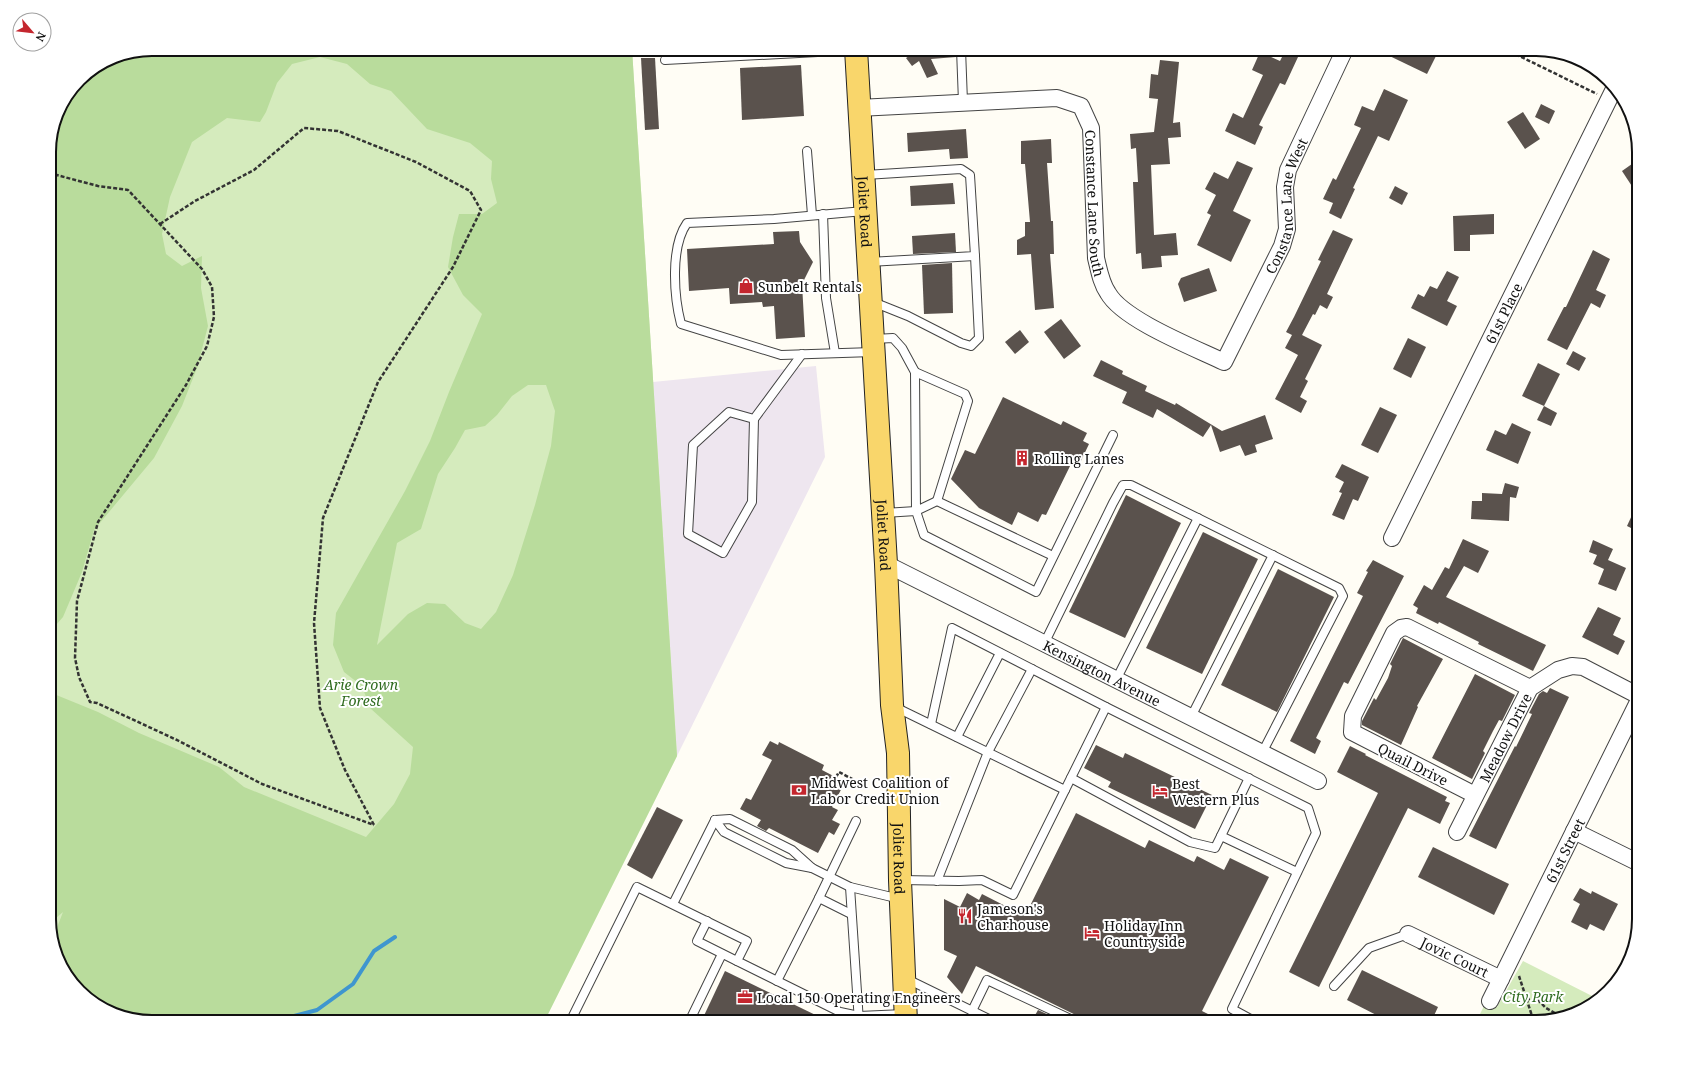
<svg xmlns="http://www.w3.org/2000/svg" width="1688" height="1071" viewBox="0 0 1688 1071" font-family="'Noto Serif',serif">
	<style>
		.industrial { fill: #eee6ef }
		.green { fill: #d5ebbd }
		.forest { fill: #b9dc9c; fill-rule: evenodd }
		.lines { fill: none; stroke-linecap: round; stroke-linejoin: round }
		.stream { stroke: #3f96cf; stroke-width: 4 }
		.building { fill: #5a524d }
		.lane-casing { stroke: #444; stroke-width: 10 }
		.street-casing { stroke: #444; stroke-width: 18 }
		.primary-casing { stroke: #222; stroke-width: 24 }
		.path { stroke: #333; stroke-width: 2.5; stroke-dasharray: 4 2; stroke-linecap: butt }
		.lane { stroke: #fff; stroke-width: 8 }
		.street { stroke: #fff; stroke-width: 16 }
		.primary { stroke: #f9d66b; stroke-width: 22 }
		.labels { text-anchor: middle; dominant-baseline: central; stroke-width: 4; stroke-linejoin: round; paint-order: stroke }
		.street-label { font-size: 14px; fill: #111; stroke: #fff }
		.poi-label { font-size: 14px; fill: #111; stroke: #fff; text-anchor: start }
		.park-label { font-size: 14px; font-style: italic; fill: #2f6b1f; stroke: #fff }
		.rim { fill: none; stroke: #111; stroke-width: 2 }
	</style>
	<rect width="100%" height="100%" fill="#fffdf5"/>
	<polygon class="industrial" points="816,366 825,457 677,756 653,382"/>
	<g class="green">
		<polygon points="152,49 632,49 677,756 544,1022 152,1022 95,1005 63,971 49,926 49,145 57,112 79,79 113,57"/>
		<polygon points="1523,961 1598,999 1587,1008 1536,1022 1476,1022 1486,1002 1497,1007"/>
	</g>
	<path class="forest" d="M152 49H632L677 756 544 1022H152L95 1005 63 971 53 938 63 912 49 924V692L98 712 139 733 219 767 244 787 366 837 394 804 410 774 413 747 370 708 362 686 344 672 333 645 336 613 405 491 430 441 449 392 482 314 463 295 448 267 453 237 459 214H482L497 203 491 179 492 161 470 143 427 129 391 91 370 84 347 64 320 57 292 64 277 83 266 112 260 122 227 118 192 142 170 197 162 234 166 254 182 266 202 256 201 288 208 326 197 368 182 406 154 458 94 530 82 572 63 617 49 633V145L57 112 79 79 113 57ZM528 385H546L555 411 551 446 535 505 513 575 496 612 481 629 465 623 445 604 427 603 408 614 377 645 397 543 421 529 438 474 455 448 465 430 485 426 497 415 512 396Z"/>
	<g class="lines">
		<g class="stream">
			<polyline points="139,1018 172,1022"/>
			<polyline points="271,1022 317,1010 353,984 374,951 395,937"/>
		</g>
	</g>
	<g class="building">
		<polygon points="914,49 956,49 956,57 931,59 938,74 927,78 919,61 912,66 906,58 915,52"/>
		<polygon points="1375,49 1428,49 1437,54 1427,74"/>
		<polygon points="1285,51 1298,57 1285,85 1280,83 1259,125 1263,127 1255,145 1225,131 1233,113 1243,118 1263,75 1252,70 1260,52 1280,61"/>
		<polygon points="641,58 655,58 659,129 645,130"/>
		<polygon points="1160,60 1179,62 1173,123 1180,122 1181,137 1168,138 1170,164 1151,165 1154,235 1176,233 1178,255 1161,256 1162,267 1142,269 1141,253 1136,254 1133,182 1138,182 1136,148 1131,149 1130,134 1154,132 1158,99 1149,98 1151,74 1158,75"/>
		<polygon points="801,65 804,116 742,120 740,68"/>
		<polygon points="1384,89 1408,100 1389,141 1378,136 1353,188 1355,189 1341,219 1329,213 1333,203 1323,199 1333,178 1336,180 1361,128 1354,125 1362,106 1374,111"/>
		<polygon points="1541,104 1555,111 1549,124 1535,117"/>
		<polygon points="1523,112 1540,139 1525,149 1507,122"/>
		<polygon points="966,129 968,158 950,159 949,149 908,152 907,133"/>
		<polygon points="1051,139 1052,163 1047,163 1051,221 1053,221 1054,254 1050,254 1054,308 1035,310 1031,254 1017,255 1017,240 1025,236 1025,222 1030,222 1025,164 1021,164 1021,141"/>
		<polygon points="1639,159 1639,197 1622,171"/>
		<polygon points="1237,161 1253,168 1233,211 1251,220 1231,262 1197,245 1211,215 1207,213 1216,195 1205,189 1214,172 1228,179"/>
		<polygon points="953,183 955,204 911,206 910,186"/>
		<polygon points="1395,186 1408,193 1402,205 1389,198"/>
		<polygon points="1494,214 1494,234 1470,235 1470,251 1454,251 1453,216"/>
		<polygon points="1333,230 1353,239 1327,294 1333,297 1327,309 1320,305 1315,315 1313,314 1302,335 1322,345 1305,379 1308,381 1300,397 1307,401 1301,413 1275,399 1298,355 1285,348 1292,335 1286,332 1294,317 1321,261 1318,260"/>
		<polygon points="799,231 800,242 813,262 802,284 805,337 776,339 774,306 763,307 762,302 730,304 729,288 689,291 687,249 774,244 773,232"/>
		<polygon points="955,233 956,252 913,254 912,236"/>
		<polygon points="1593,250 1610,259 1596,290 1606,295 1600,308 1591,303 1567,350 1547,340 1564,307 1566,307"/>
		<polygon points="952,263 953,313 924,314 922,265"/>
		<polygon points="1209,268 1217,291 1184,302 1178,284 1181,278"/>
		<polygon points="1447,271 1459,277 1447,301 1457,306 1447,326 1411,308 1418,294 1424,297 1430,286 1437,289"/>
		<polygon points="1061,319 1081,346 1064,359 1044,332"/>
		<polygon points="1020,330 1029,342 1015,354 1005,342"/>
		<polygon points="1408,338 1426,347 1411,378 1393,369"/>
		<polygon points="1573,351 1586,358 1579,371 1566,364"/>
		<polygon points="1101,360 1123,371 1122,374 1147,386 1145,391 1175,405 1176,403 1222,431 1265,415 1273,439 1255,445 1257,452 1245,456 1240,445 1220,452 1211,425 1203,437 1157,409 1153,418 1122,403 1127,392 1093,376"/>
		<polygon points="1538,363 1560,374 1544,406 1522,396"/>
		<polygon points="1003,397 1061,425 1063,421 1087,433 1083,441 1089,444 1079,465 1072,462 1046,515 1042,514 1038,522 1018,512 1012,525 979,508 951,479 965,450 975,454"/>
		<polygon points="1544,406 1557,413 1551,426 1537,420"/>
		<polygon points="1380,407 1397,415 1378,453 1361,445"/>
		<polygon points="1512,423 1531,432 1518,464 1486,450 1495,430 1506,435"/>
		<polygon points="1342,464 1369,477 1358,501 1353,499 1344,520 1332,515 1342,493 1339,492 1344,482 1335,477"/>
		<polygon points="1505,483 1519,487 1516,498 1510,497 1509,521 1471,519 1472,501 1482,501 1482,493 1502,494"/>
		<polygon points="1126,495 1181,523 1125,638 1069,612"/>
		<polygon points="1639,500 1639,532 1627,526"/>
		<polygon points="1203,532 1258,559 1202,674 1146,648"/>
		<polygon points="1463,539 1489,551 1478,573 1464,566 1446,597 1546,645 1533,671 1478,644 1479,642 1439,622 1438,624 1416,613 1418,608 1413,605 1424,585 1432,590 1445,567 1449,569"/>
		<polygon points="1593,540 1613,549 1608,560 1626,568 1616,591 1598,584 1604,569 1593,564 1597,555 1589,552"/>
		<polygon points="1373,560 1404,576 1348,684 1344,682 1316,738 1321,741 1315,754 1290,741 1363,596 1357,593 1368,572 1366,571"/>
		<polygon points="1278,569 1334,597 1277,712 1221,685"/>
		<polygon points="1598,607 1621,618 1613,635 1625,641 1618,655 1582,637"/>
		<polygon points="1403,638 1443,659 1417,706 1418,707 1401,745 1362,725 1362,721 1374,698 1376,700 1388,678 1392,666 1390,664"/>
		<polygon points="1475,674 1515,695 1502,721 1499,720 1493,731 1483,751 1485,753 1472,779 1432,758"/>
		<polygon points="1550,688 1569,697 1496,849 1469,836 1515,746 1516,747 1532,714 1529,713 1539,694 1543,691 1547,693"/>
		<polygon points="770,741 778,745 779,742 824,765 822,770 845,782 832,807 838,810 832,820 840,824 834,835 829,832 818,853 769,828 766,831 757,826 761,820 740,809 746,798 751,800 772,760 762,755"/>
		<polygon points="1096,745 1123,758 1125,753 1212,795 1195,829 1108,787 1111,782 1084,768"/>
		<polygon points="1350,746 1366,754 1365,755 1447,797 1445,801 1450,803 1440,824 1408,808 1319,987 1289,972 1378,793 1337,772"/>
		<polygon points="657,807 683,820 652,879 627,865"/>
		<polygon points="1076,813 1145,848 1149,840 1194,862 1197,856 1224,870 1230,858 1269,877 1202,1011 1224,1022 1090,1022 976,966 962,994 947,977 957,956 944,950 944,899 960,907 967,893 979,900 982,894 1025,916"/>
		<polygon points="1433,847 1509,884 1494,915 1418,877"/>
		<polygon points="1580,888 1591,894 1592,891 1618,904 1604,931 1590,924 1587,930 1571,922 1580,904 1573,900"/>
		<polygon points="1362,970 1438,1007 1431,1022 1390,1022 1347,1000"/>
		<polygon points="725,971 830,1022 701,1022"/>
		<polygon points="1038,1010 1064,1022 1044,1022 1034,1017"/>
	</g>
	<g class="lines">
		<g class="lane-casing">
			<g id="lane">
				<polyline points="961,49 963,102"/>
				<polyline points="665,60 855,50"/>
				<polyline points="807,151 812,215"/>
				<polyline points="865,175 961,169 970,175 975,256 869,262"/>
				<path d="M864 211 774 219 687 223C670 247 674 297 681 324L781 355 873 352"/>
				<polyline points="823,214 826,298 835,353"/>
				<polyline points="873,302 908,316 961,343 971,346 979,338 975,256"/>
				<polyline points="874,339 893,338 902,348 915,372 916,511 937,501"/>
				<polyline points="915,372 965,394 968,401 937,501 1053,556"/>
				<polyline points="754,419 729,412 693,445 688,534 723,553 752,502 754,419 802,354"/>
				<polyline points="884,513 916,511 924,535 1036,592 1113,435"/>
				<polyline points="1044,644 1113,503 1123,485 1131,485 1339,588 1343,596 1262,753"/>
				<polyline points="1116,680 1198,518"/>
				<polyline points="895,707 1065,790 1106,707 1308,808 1316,833 1232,1009 1256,1022"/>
				<polyline points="1191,717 1273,555"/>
				<polyline points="931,724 952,628 1106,707"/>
				<polyline points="957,737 1000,653"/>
				<polyline points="1071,778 1190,842 1215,848 1221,836 1297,872"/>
				<polyline points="715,820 730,819 792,850 812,868 850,887 900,899"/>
				<polyline points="715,820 724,832 786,863 812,868"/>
				<polyline points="1221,836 1249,778"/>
				<polyline points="901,880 959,881 982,880 1013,895 1065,790"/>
				<polyline points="937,881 988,752 1032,669"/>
				<polyline points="850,887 859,1022"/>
				<polyline points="819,898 856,821"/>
				<polyline points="673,904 715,820"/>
				<polyline points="707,921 697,941 737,961"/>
				<polyline points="907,979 995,1022"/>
				<polyline points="777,981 819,898 851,914"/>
				<polyline points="1334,986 1369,948 1408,934"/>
				<polyline points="972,1011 987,980 1077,1022"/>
				<polyline points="570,1022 637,887 747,941 737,961 840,1012 859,1016 904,1014"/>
				<polyline points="689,1022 722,954"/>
			</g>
		</g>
		<g class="street-casing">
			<g id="street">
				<path id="s1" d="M858 108 1057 98 1081 106 1091 128 1096 258C1099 270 1101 283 1108 293 1123 320 1195 348 1224 362L1282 246 1287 229 1285 187 1288 170 1345 49"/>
				<path id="s2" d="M1392 538 1614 89"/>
				<path id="s3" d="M886 564 1318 781"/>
				<polyline points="1475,795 1352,732 1353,716 1394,633 1401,628 1407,627 1530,688"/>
				<polyline points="1574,831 1639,863"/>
				<path id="s4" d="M1457 832 1530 688 1558 670 1572 666 1583 667 1639 696"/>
				<path id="s5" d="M1408 934 1501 979"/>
				<path id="s6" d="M1490 1001 1639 700"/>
			</g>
		</g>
		<g class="primary-casing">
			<g id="primary">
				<path id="s7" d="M856 49 886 564 892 705 898 753 900 880 906 1022"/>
			</g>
		</g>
		<g class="path">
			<polyline points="1505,49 1597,94"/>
			<polyline points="1621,106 1628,109"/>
			<polyline points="49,173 98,186 128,190 202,269 212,287 214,317 207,346 186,385 98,522 77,601 75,658 79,677 90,702 97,703 177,740 262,784 374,825"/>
			<polyline points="160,224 195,201 254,170 304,128 338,131 416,162 470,191 481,210 453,267 378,382 323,518 314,623 320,708 345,770 374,825"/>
			<polyline points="836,777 839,772 854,780"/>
			<polyline points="1519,976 1534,1022"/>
			<polyline points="1526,999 1537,999 1546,1008 1560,1016"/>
		</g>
		<use href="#lane" class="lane"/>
		<use href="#street" class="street"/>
		<use href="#primary" class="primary"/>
	</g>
	<defs>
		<g id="shop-bare" transform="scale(1.2)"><path d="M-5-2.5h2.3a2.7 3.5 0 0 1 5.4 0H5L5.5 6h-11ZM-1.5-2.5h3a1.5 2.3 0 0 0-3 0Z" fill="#c4262e" stroke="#fff" stroke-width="2.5" paint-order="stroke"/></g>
		<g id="building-bare" transform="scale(1.2)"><path d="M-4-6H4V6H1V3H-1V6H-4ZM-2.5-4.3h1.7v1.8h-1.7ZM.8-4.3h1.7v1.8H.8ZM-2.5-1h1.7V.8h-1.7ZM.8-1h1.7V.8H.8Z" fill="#c4262e" stroke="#fff" stroke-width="2.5" paint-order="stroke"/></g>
		<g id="bank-bare" transform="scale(1.2)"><path d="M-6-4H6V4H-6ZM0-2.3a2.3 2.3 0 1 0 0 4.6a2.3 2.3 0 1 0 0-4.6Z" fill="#c4262e" stroke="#fff" stroke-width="2.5" paint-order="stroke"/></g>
		<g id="hotel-bare" transform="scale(1.2)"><path d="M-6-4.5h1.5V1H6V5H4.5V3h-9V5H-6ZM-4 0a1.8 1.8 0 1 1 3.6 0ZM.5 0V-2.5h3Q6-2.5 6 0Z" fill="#c4262e" stroke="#fff" stroke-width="2.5" paint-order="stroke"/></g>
		<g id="restaurant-bare" transform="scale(1.2)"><path d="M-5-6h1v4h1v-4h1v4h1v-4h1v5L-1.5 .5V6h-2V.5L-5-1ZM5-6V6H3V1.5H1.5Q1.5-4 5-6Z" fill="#c4262e" stroke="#fff" stroke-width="2.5" paint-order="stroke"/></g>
		<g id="office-bare" transform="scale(1.2)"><path d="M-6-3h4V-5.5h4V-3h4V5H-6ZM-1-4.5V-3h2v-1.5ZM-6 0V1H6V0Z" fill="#c4262e" stroke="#fff" stroke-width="2.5" paint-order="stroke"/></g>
	</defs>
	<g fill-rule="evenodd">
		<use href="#shop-bare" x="746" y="286"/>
		<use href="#building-bare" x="1022" y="458"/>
		<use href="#bank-bare" x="799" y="790"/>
		<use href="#hotel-bare" x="1160" y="791"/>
		<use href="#restaurant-bare" x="965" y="916"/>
		<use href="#hotel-bare" x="1092" y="933"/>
		<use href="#office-bare" x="745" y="997"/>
	</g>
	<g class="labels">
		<g class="street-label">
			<text stroke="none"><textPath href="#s1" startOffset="324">Constance Lane South</textPath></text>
			<text stroke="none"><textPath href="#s1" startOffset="723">Constance Lane West</textPath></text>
			<text stroke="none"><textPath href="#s7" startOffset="163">Joliet Road</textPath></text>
			<text stroke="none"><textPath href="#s2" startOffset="251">61st Place</textPath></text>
			<text stroke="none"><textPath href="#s7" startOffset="487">Joliet Road</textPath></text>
			<text stroke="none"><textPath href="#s3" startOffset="242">Kensington Avenue</textPath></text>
			<text stroke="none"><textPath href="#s4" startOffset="106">Meadow Drive</textPath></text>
			<text transform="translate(1413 764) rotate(27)">Quail Drive</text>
			<text stroke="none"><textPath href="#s6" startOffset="168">61st Street</textPath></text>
			<text stroke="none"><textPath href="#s7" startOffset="811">Joliet Road</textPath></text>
			<text stroke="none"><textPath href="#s5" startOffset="52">Jovic Court</textPath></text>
		</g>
		<g class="poi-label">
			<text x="758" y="286">Sunbelt Rentals</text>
			<text x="1034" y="458">Rolling Lanes</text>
			<text x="811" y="782">Midwest Coalition of<tspan x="811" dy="16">Labor Credit Union</tspan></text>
			<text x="1172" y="783">Best<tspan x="1172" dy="16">Western Plus</tspan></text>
			<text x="977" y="908">Jameson's<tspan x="977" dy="16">Charhouse</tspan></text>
			<text x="1104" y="925">Holiday Inn<tspan x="1104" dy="16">Countryside</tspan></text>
			<text x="757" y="997">Local 150 Operating Engineers</text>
		</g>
		<g class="park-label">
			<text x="361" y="684">Arie Crown<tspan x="361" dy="16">Forest</tspan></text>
			<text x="1533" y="996">City Park</text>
		</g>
	</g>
	<path d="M0 0H1688V1071H0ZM152 56H1536A96 96 0 0 1 1632 152V919A96 96 0 0 1 1536 1015H152A96 96 0 0 1 56 919V152A96 96 0 0 1 152 56Z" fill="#fff" fill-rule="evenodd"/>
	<path class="rim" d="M152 56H1536A96 96 0 0 1 1632 152V919A96 96 0 0 1 1536 1015H152A96 96 0 0 1 56 919V152A96 96 0 0 1 152 56Z"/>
	<g transform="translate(32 32) rotate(118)"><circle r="19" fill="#ffffff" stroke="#a0a0a0"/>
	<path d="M0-3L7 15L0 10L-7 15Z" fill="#c4262e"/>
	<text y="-6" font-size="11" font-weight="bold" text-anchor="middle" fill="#111111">N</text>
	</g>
</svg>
